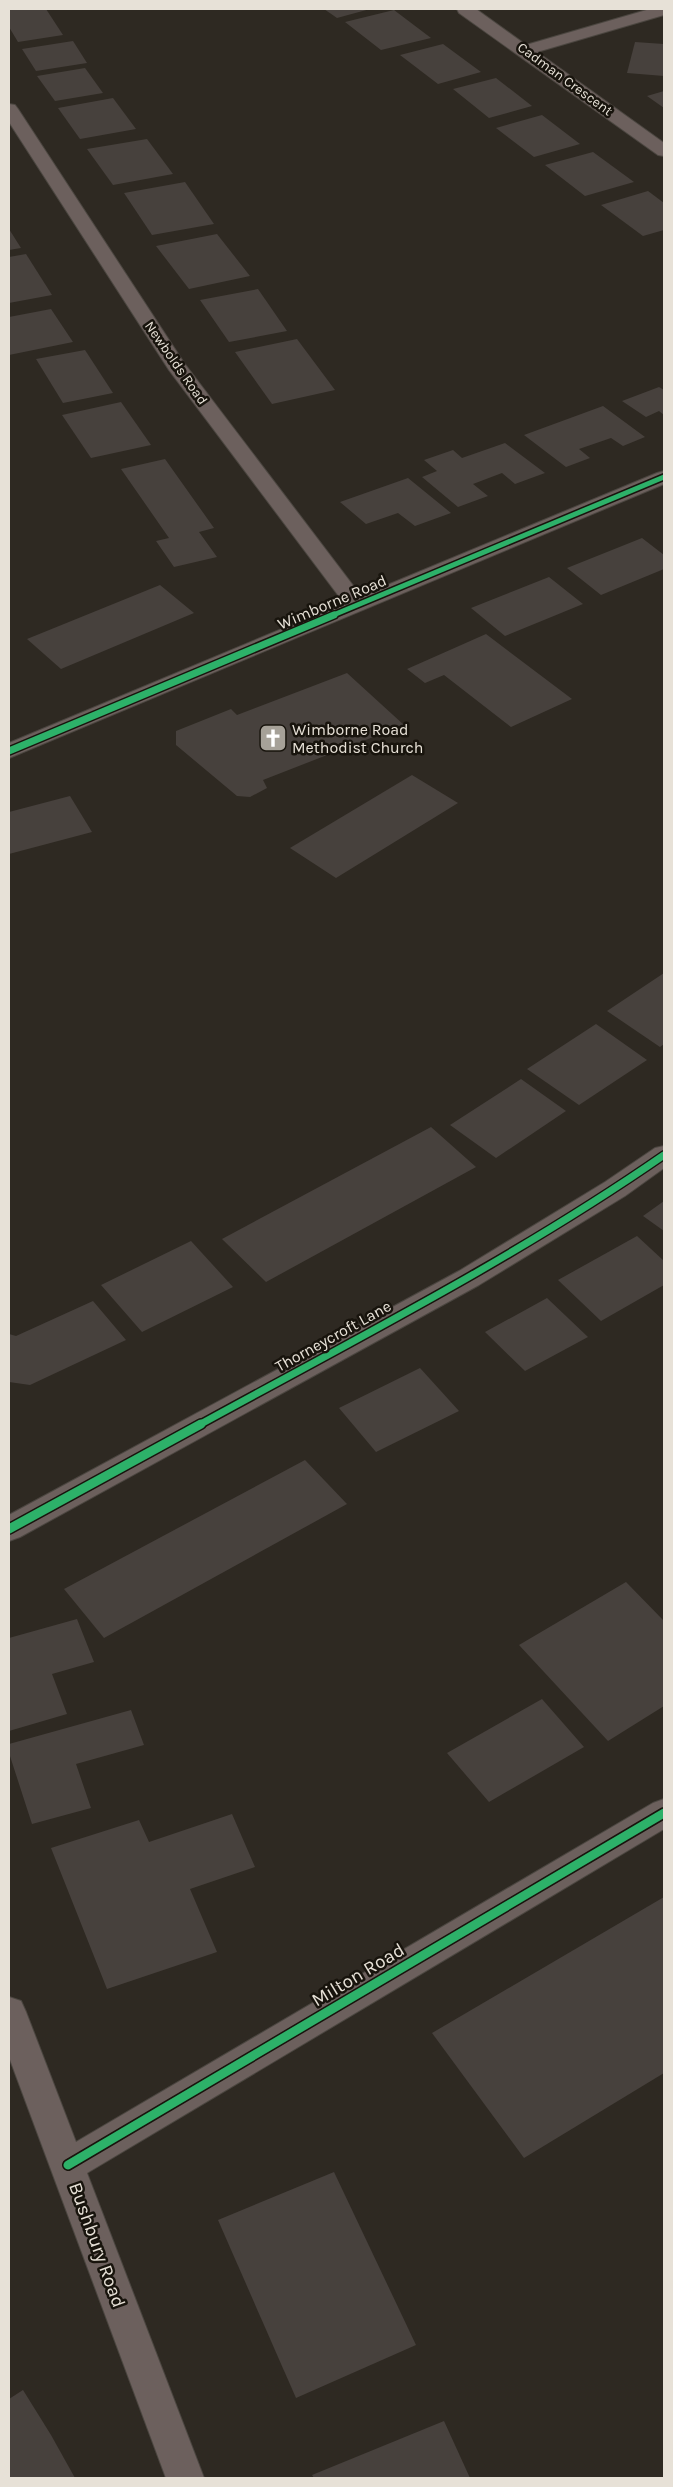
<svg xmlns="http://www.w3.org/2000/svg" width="673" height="2487" viewBox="0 0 673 2487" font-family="Karla,sans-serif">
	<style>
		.building { fill: #47413d }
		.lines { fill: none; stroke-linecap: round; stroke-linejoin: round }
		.minor-casing { stroke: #4b4640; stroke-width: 2 }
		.minor { fill: #6c605d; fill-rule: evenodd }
		.cycleway-far2-casing { stroke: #18140d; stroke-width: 8 }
		.cycleway-far1-casing { stroke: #18140d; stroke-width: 10 }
		.cycleway-casing { stroke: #18140d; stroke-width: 12 }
		.cycleway-far2 { stroke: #2db169; stroke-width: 5 }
		.cycleway-far1 { stroke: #2db169; stroke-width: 7 }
		.cycleway { stroke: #2db169; stroke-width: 9 }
		.labels { text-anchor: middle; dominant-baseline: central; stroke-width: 5; stroke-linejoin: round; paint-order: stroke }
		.far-street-label { font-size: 14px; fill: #e7e1d7; stroke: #18140d }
		.street-label { font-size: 16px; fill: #e7e1d7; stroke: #18140d }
		.poi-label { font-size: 16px; fill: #e7e1d7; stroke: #18140d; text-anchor: start }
		.near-street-label { font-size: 19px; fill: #e7e1d7; stroke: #18140d }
	</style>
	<rect width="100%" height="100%" fill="#2e2922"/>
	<g class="building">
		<polygon points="9,9 46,9 63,35 18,42 9,27"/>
		<polygon points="324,9 370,9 337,18"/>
		<polygon points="394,10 431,38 381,50 345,22"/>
		<polygon points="73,41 87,63 36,71 22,49"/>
		<polygon points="635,42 664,44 664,76 627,73"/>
		<polygon points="443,44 481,72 438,84 400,55"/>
		<polygon points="85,68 103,93 55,101 37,76"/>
		<polygon points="496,78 532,106 489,118 453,89"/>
		<polygon points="664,91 664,108 647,96"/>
		<polygon points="113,98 136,129 80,139 58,108"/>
		<polygon points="542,115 580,144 534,157 496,128"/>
		<polygon points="147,139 173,174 113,185 87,149"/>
		<polygon points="593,152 634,182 585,196 545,165"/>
		<polygon points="185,182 214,224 152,235 124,193"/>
		<polygon points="648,191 664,203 664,230 643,236 601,205"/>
		<polygon points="9,229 21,248 9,250"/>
		<polygon points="217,234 250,276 189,289 156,246"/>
		<polygon points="26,254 52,295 9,303 9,257"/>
		<polygon points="258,289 287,331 229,342 200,300"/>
		<polygon points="51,309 73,342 9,355 9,317"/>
		<polygon points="297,339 335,390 272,404 235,352"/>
		<polygon points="85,350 113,393 63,403 36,359"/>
		<polygon points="659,387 664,390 664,415 659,411 646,417 622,401"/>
		<polygon points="121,402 151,445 91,458 62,415"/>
		<polygon points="603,406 645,437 623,446 611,438 579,449 590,458 566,467 524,435"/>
		<polygon points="505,443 545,473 515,484 502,473 473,484 488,496 458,507 422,477 437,471 424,460 453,450 462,458"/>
		<polygon points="165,459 214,528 199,532 217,557 174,567 156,541 169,538 121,469"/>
		<polygon points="408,478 451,513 415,526 398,513 366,524 340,502"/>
		<polygon points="642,538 664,555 664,569 601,595 567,568"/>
		<polygon points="549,577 583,604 505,636 471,608"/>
		<polygon points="160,585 194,613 61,669 27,639"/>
		<polygon points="486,634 572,699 511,727 444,675 425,683 407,669"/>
		<polygon points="347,673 404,725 263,780 267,788 250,797 237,796 176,745 176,731 231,709 237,715"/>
		<polygon points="412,775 458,803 336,878 290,848"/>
		<polygon points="70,796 92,832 9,854 9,812"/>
		<polygon points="664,973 664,1044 660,1047 607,1011"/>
		<polygon points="596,1024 647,1060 579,1105 527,1069"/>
		<polygon points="521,1079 566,1111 496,1158 450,1125"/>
		<polygon points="431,1127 476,1167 266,1282 222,1239"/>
		<polygon points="664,1201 664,1231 643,1216"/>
		<polygon points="637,1236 664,1261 664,1285 601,1321 558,1280"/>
		<polygon points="191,1241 233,1287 142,1332 101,1285"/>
		<polygon points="547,1298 588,1337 525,1371 485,1332"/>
		<polygon points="93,1301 126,1340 30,1385 9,1382 9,1334 16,1336"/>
		<polygon points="420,1368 459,1411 376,1452 339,1408"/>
		<polygon points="305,1460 347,1504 104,1638 64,1589"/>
		<polygon points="626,1582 664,1621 664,1706 608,1741 519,1645"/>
		<polygon points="77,1619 94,1662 52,1674 67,1714 9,1731 9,1638"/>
		<polygon points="542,1699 584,1747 489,1802 447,1753"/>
		<polygon points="131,1710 144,1745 76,1764 91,1808 32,1824 9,1753 9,1744"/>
		<polygon points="232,1814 255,1867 190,1889 217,1952 107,1989 51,1848 139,1820 149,1842"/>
		<polygon points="664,1897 664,2073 524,2158 432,2033"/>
		<polygon points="334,2172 416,2345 296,2398 218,2220"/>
		<polygon points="23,2390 51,2435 75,2478 9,2478 9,2399"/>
		<polygon points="444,2421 470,2478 314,2478 312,2475"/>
	</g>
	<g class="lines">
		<g class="minor-casing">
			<g id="minor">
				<polygon points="457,9 476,9 526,45 650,9 664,9 664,15 537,52 664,143 664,156 658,155 459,13"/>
				<polygon points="9,104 15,105 18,109 184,363 361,596 657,473 664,471 664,484 9,758 9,743 344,603 169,370 9,122"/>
				<polygon points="664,1146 664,1168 625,1196 479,1285 20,1537 9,1541 9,1515 459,1271 605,1182 655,1148"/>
				<polygon points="664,1799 664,1829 87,2173 204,2478 166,2478 9,2057 9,1997 21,2001 26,2012 76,2142 653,1803"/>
			</g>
		</g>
		<use href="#minor" class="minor"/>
		<g class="cycleway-far2-casing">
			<polyline id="cycleway-far2" points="331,616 664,477"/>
		</g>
		<g class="cycleway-far1-casing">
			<g id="cycleway-far1">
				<polyline points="9,751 334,615"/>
				<path d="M199 1425C356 1339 517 1257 664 1155"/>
			</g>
		</g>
		<g class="cycleway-casing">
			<g id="cycleway">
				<polyline points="9,1529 201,1424"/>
				<polyline points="68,2165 664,1813"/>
			</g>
		</g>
		<use href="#cycleway-far2" class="cycleway-far2"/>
		<use href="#cycleway-far1" class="cycleway-far1"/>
		<use href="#cycleway" class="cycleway"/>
	</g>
	<defs>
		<g id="church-square" transform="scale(1.4375)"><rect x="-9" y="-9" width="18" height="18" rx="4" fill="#a6a198" stroke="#18140d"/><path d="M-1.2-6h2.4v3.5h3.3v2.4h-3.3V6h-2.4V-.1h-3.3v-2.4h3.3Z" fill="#fff"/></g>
	</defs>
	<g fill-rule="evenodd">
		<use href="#church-square" x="273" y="738"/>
	</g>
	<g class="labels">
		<g class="far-street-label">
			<text transform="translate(565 79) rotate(36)">Cadman Crescent</text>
			<text transform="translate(176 363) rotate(55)">Newbolds Road</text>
		</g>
		<g class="street-label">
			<text transform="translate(332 602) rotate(-23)">Wimborne Road</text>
			<text transform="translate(333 1336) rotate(-29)">Thorneycroft Lane</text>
		</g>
		<g class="poi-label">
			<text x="292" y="729">Wimborne Road<tspan x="292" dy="18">Methodist Church</tspan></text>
		</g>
		<g class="near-street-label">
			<text transform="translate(358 1975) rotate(-31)">Milton Road</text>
			<text transform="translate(97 2245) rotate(70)">Bushbury Road</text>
		</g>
	</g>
	<rect width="673" height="2487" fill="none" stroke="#e7e1d7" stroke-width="20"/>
</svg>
